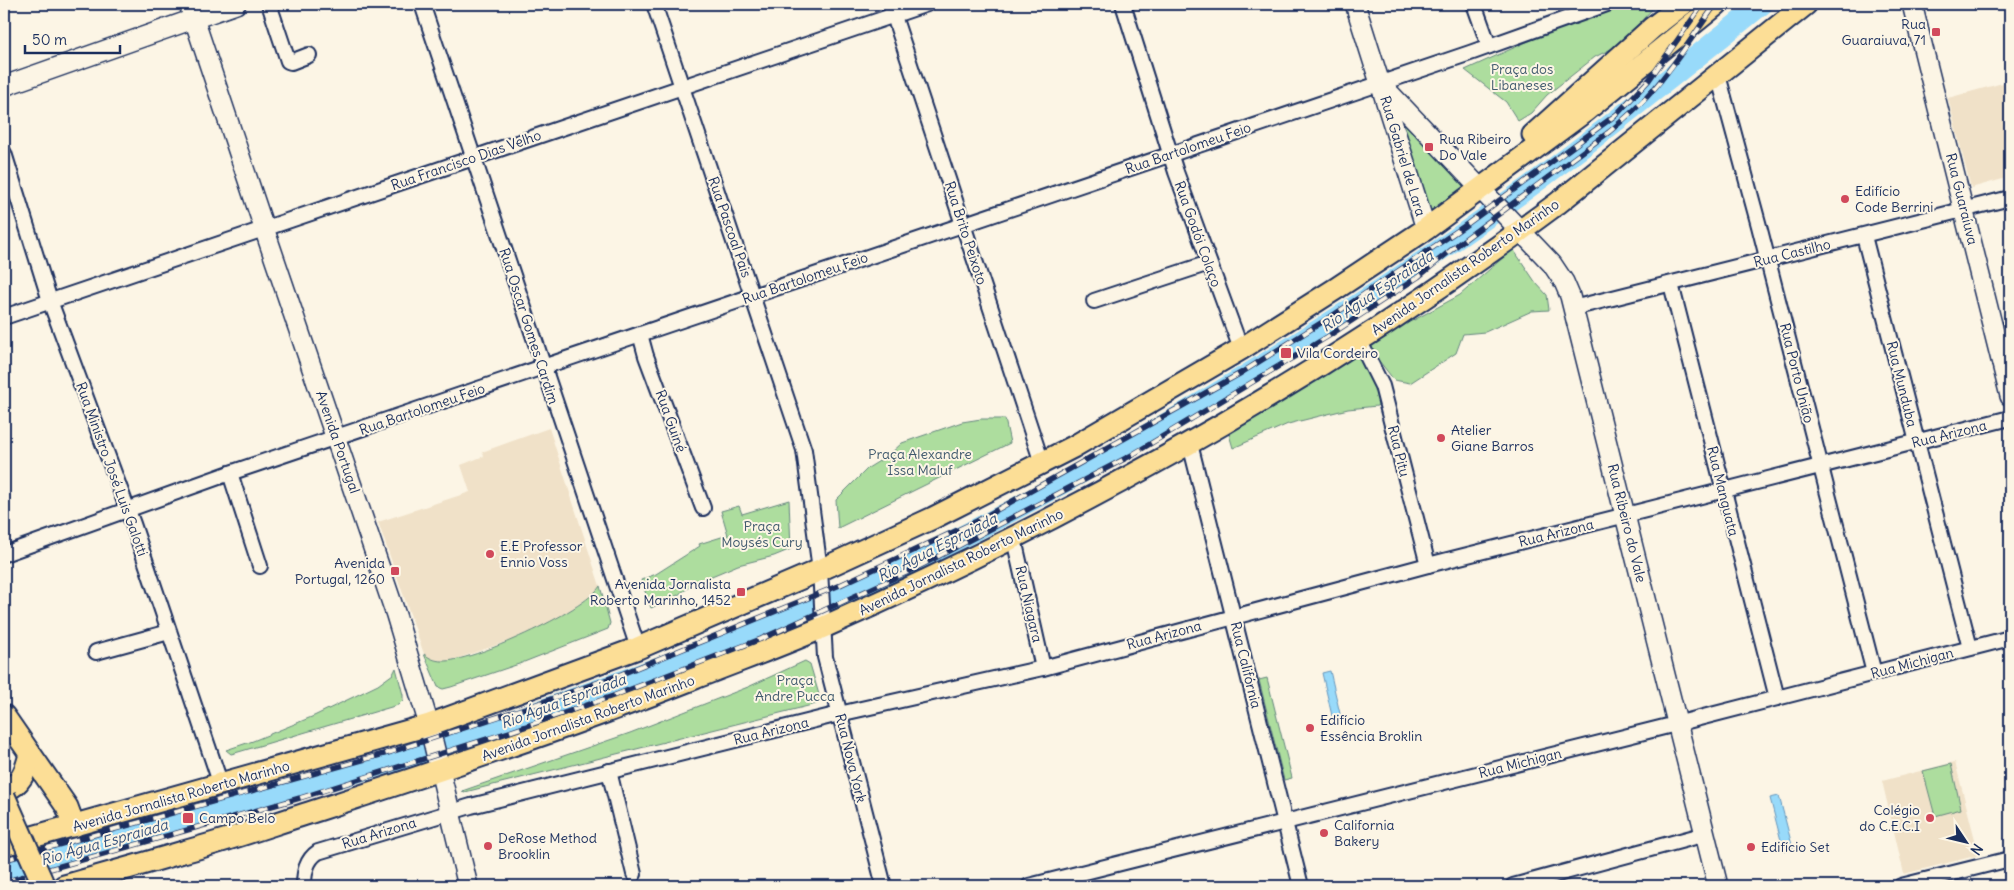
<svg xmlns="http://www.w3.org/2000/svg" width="2014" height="890" viewBox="0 0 2014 890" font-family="Delius,sans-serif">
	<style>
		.built { fill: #f0e1c8 }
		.green { fill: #addd9e; stroke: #64867e }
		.water { fill: #98dafa; stroke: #6696bc }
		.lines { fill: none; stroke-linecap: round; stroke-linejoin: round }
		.river { stroke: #98dafa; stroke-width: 22 }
		.street-casing { stroke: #1b2f5e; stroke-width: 18 }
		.secondary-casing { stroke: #1b2f5e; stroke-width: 22 }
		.primary-casing { stroke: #1b2f5e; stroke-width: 25 }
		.street { stroke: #fcf5e5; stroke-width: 14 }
		.secondary { stroke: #fcf5e5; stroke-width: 19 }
		.primary { stroke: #fcde96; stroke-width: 21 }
		.rail-casing { stroke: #1b2f5e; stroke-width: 5.5 }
		.rail { stroke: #fcf5e5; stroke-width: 4; stroke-dasharray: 11; stroke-linecap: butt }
		.primary-bridge-casing { stroke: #1b2f5e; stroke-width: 25; stroke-linecap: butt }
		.primary-bridge { stroke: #fcde96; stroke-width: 21 }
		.poi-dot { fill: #d1495b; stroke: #fcf5e5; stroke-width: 2 }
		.labels { text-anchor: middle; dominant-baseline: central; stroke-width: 4; stroke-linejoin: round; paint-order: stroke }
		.poi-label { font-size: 14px; fill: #1b2f5e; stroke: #fcf5e5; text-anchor: start }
		.park-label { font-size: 14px; fill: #405a6e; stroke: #fcf5e5 }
		.street-label { font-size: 14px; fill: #1b2f5e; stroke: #fcf5e5 }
		.water-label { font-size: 15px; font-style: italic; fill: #34517d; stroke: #fcf5e5 }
	</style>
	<rect width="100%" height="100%" fill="#fcf5e5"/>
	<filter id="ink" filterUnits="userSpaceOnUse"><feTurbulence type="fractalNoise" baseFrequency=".02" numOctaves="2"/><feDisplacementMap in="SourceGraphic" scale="10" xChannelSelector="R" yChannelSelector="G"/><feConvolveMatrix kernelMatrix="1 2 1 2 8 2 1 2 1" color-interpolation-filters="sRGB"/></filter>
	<g filter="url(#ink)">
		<g class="built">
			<polygon points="2010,81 2010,177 1971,188 1948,98"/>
			<polygon points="549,428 600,586 596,592 571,610 552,621 514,639 459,658 442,662 431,659 424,654 378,522 470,492 461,465 484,456 482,452"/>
			<polygon points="1955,762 1979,855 1904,874 1882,781"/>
		</g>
		<g class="green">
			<polygon points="1628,4 1657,4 1619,45 1595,57 1547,95 1531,113 1518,121 1506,102 1465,70 1542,35"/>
			<polygon points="1383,87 1479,189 1427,227"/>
			<polygon points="1513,249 1536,283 1547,295 1549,310 1532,311 1485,332 1463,334 1456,353 1410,383 1394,380 1362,339 1414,320 1460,295"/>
			<polygon points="1361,350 1382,400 1377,406 1348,409 1288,424 1233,448 1226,424"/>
			<polygon points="981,419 1005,419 1010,443 838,528 836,500 868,468 889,455 902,443 962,422"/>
			<polygon points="789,500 791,549 774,556 738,565 695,583 678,595 651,608 641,580 656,574 700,546 699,544 728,535 721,511 739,506 742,514"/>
			<path d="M600 586 610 623 608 629 519 664 451 687 443 689 438 687 424 654C429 658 435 661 442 661 470 663 585 611 600 586Z"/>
			<polygon points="805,661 810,664 820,698 816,704 465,792 462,791 630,733 748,687"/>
			<polygon points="396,668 403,695 403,700 398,705 235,753 231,754 226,750 253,741 314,716 378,685 393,674"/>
			<polygon points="1267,678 1292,778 1284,780 1259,680"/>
			<polygon points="1951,764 1961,809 1935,816 1923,771"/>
		</g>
		<g class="water">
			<polygon points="1330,671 1341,718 1333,720 1322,673"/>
			<polygon points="1779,796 1793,849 1784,852 1770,798"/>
		</g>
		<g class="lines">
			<path class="river" d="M4 872C135 835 266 800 396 760 459 740 522 718 584 695 693 656 802 614 907 564 999 520 1089 469 1178 417 1295 347 1409 274 1519 194 1602 134 1682 68 1762 4"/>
			<g class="street-casing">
				<g id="street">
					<polyline points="269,4 288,61 291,62 309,55"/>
					<polyline points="422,4 638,648"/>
					<polyline points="654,4 804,450 820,570 825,657 884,886"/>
					<polyline points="890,4 1042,463"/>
					<polyline points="1123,4 1176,172 1241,349"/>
					<polyline points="1474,4 1489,46"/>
					<polyline points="1718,75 1759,226 1874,673"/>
					<polyline points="4,153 50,301 133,524 221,785"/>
					<polyline points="1864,236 1970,648"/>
					<polyline points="1671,284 1777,698"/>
					<polyline points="1094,301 1209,263"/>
					<polyline points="1573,308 2010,198"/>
					<polyline points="4,317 927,4"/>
					<polyline points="640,334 646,356 703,508"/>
					<polyline points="1359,340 1382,386 1428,565"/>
					<polyline points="1190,444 1301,886"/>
					<polyline points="230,473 260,566"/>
					<polyline points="1014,539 1043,668"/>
					<polyline points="4,554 230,473 1470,53 1607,4"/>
					<polyline points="96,652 169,632"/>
					<polyline points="609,771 634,874"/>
					<path d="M304 886C304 873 306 860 318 852L471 806 839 714 1043 668 1428 565 2010 418"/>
					<polyline points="1029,886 1676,724 2010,638"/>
					<polyline points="1513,886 1706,834"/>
					<polyline points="1901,886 2010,859"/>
				</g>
			</g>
			<g class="secondary-casing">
				<g id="secondary">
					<polyline points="189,4 264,228 396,615 429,725 468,886"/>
					<polyline points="1355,4 1426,229"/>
					<polyline points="1912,4 2010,396"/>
					<polyline points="1380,83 1552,264 1564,282 1570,296 1718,886"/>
					<polyline points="4,86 236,4"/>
				</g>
			</g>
			<g class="primary-casing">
				<g id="primary">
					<polyline points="1533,135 1652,28 1683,4"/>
					<polyline points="4,716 67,807 74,826"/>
					<path d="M4 791C21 785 26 771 30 754"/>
					<polyline points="4,845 429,725 638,648 820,570 933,518 1073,447 1241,349 1337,288 1426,229 1584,112 1717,4"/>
					<path d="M64 886C103 875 143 864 183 852 229 840 273 824 318 810 445 769 571 727 695 678 738 661 783 645 826 626 1084 512 1332 371 1558 203L1806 4"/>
				</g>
			</g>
			<use href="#street" class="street"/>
			<use href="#secondary" class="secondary"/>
			<use href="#primary" class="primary"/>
			<g class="rail-casing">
				<g id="rail">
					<polyline points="4,860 391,752 528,707 619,675 840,585 977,521 1241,373 1332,316 1463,227 1617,114 1649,80 1703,4"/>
					<path d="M4 882 300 798 509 732 613 696 761 639 914 569 1130 456 1327 337 1418 277 1461 242 1609 132C1622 121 1635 110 1646 98 1673 69 1693 35 1716 4"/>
				</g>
			</g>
			<use href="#rail" class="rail"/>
			<g class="primary-bridge-casing">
				<polyline id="primary-bridge" points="4,796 44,886"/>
			</g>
			<use href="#primary-bridge" class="primary-bridge"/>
		</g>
	</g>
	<g class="poi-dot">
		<rect x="1931" y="27" width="10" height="10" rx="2.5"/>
		<rect x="1424" y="142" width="10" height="10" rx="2.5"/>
		<circle cx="1845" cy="199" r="5"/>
		<rect x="1280" y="347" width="12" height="12" rx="2.5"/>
		<circle cx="1441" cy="438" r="5"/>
		<circle cx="490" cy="554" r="5"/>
		<rect x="390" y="566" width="10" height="10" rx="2.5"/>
		<rect x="736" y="587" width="10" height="10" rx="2.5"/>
		<circle cx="1310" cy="728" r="5"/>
		<rect x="182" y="812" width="12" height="12" rx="2.5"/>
		<circle cx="1930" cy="818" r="5"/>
		<circle cx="1324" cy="833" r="5"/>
		<circle cx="488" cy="846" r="5"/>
		<circle cx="1751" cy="847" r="5"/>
	</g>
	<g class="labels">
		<g class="poi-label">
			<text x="1926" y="24" text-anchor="end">Rua<tspan x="1926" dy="16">Guaraiuva, 71</tspan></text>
			<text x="1439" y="139">Rua Ribeiro<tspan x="1439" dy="16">Do Vale</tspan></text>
			<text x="1855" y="191">Edifício<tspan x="1855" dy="16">Code Berrini</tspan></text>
			<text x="1297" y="353">Vila Cordeiro</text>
			<text x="1451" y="430">Atelier<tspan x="1451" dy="16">Giane Barros</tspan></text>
			<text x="500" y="546">E.E Professor<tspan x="500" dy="16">Ennio Voss</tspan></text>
			<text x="385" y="563" text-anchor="end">Avenida<tspan x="385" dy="16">Portugal, 1260</tspan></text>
			<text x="731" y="584" text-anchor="end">Avenida Jornalista<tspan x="731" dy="16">Roberto Marinho, 1452</tspan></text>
			<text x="1320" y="720">Edifício<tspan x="1320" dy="16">Essência Broklin</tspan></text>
			<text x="1920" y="810" text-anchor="end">Colégio<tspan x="1920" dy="16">do C.E.C.I</tspan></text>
			<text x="199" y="818">Campo Belo</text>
			<text x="1334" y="825">California<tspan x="1334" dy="16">Bakery</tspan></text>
			<text x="498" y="838">DeRose Method<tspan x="498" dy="16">Brooklin</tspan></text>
			<text x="1761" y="847">Edifício Set</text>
		</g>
		<g class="park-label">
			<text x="1522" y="69">Praça dos<tspan x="1522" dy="16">Libaneses</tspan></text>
			<text x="920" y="454">Praça Alexandre<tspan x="920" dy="16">Issa Maluf</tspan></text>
			<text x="762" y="526">Praça<tspan x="762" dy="16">Moysés Cury</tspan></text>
			<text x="795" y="680">Praça<tspan x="795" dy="16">Andre Pucca</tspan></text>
		</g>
		<g class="street-label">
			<text transform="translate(1188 148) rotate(-19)">Rua Bartolomeu Feio</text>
			<text transform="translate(1403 156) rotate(73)">Rua Gabriel de Lara</text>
			<text transform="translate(466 160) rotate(-19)">Rua Francisco Dias Velho</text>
			<text transform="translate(1962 199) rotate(76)">Rua Guaraíuva</text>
			<text transform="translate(730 227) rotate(71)">Rua Pascoal Pais</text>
			<text transform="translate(966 233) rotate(72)">Rua Brito Peixoto</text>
			<text transform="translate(1198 234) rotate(70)">Rua Godói Colaço</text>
			<text transform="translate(1792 253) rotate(-14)">Rua Castilho</text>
			<text transform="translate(1465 267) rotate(-35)">Avenida Jornalista Roberto Marinho</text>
			<text transform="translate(805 278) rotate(-19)">Rua Bartolomeu Feio</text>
			<text transform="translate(529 326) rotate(72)">Rua Oscar Gomes Cardim</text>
			<text transform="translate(1797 373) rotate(76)">Rua Porto União</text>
			<text transform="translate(1902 384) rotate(76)">Rua Munduba</text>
			<text transform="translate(422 409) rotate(-19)">Rua Bartolomeu Feio</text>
			<text transform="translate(671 421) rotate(70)">Rua Guiné</text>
			<text transform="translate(1949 434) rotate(-14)">Rua Arizona</text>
			<text transform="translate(338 442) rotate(71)">Avenida Portugal</text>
			<text transform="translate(1399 451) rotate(76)">Rua Pitu</text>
			<text transform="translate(112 469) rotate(70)">Rua Ministro José Luis Galotti</text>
			<text transform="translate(1723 491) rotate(76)">Rua Manguata</text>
			<text transform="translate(1627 523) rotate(76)">Rua Ribeiro do Vale</text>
			<text transform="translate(1556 533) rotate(-14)">Rua Arizona</text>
			<text transform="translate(961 562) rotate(-26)">Avenida Jornalista Roberto Marinho</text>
			<text transform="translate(1029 604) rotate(77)">Rua Niagara</text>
			<text transform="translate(1164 635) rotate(-15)">Rua Arizona</text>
			<text transform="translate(1912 663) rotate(-15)">Rua Michigan</text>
			<text transform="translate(1246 665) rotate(76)">Rua Califórnia</text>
			<text transform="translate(588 718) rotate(-20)">Avenida Jornalista Roberto Marinho</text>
			<text transform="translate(771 731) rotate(-14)">Rua Arizona</text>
			<text transform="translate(851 758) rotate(76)">Rua Nova York</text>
			<text transform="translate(1520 763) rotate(-14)">Rua Michigan</text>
			<text transform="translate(181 796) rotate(-16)">Avenida Jornalista Roberto Marinho</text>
			<text transform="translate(379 833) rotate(-17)">Rua Arizona</text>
		</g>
		<g class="water-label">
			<text transform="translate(1377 291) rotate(-34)">Rio Água Espraiada</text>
			<text transform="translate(937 547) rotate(-27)">Rio Água Espraiada</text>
			<text transform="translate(563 701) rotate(-20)">Rio Água Espraiada</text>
			<text transform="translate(104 842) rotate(-16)">Rio Água Espraiada</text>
		</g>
	</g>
	<rect width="2014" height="890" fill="none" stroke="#fcf5e5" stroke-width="20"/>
	<rect x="10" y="10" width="1994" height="870" fill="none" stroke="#1b2f5e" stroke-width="2" filter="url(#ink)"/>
	<g transform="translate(1966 842) rotate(125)" stroke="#fcf5e5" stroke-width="4" paint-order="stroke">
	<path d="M0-4L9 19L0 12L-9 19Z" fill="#1b2f5e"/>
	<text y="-8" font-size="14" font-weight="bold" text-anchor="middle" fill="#1b2f5e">N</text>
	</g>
	<path d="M25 45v8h95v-8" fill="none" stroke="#1b2f5e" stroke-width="2.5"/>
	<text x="32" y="45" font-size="15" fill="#1b2f5e" stroke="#fcf5e5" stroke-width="4" paint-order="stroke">50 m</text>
</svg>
